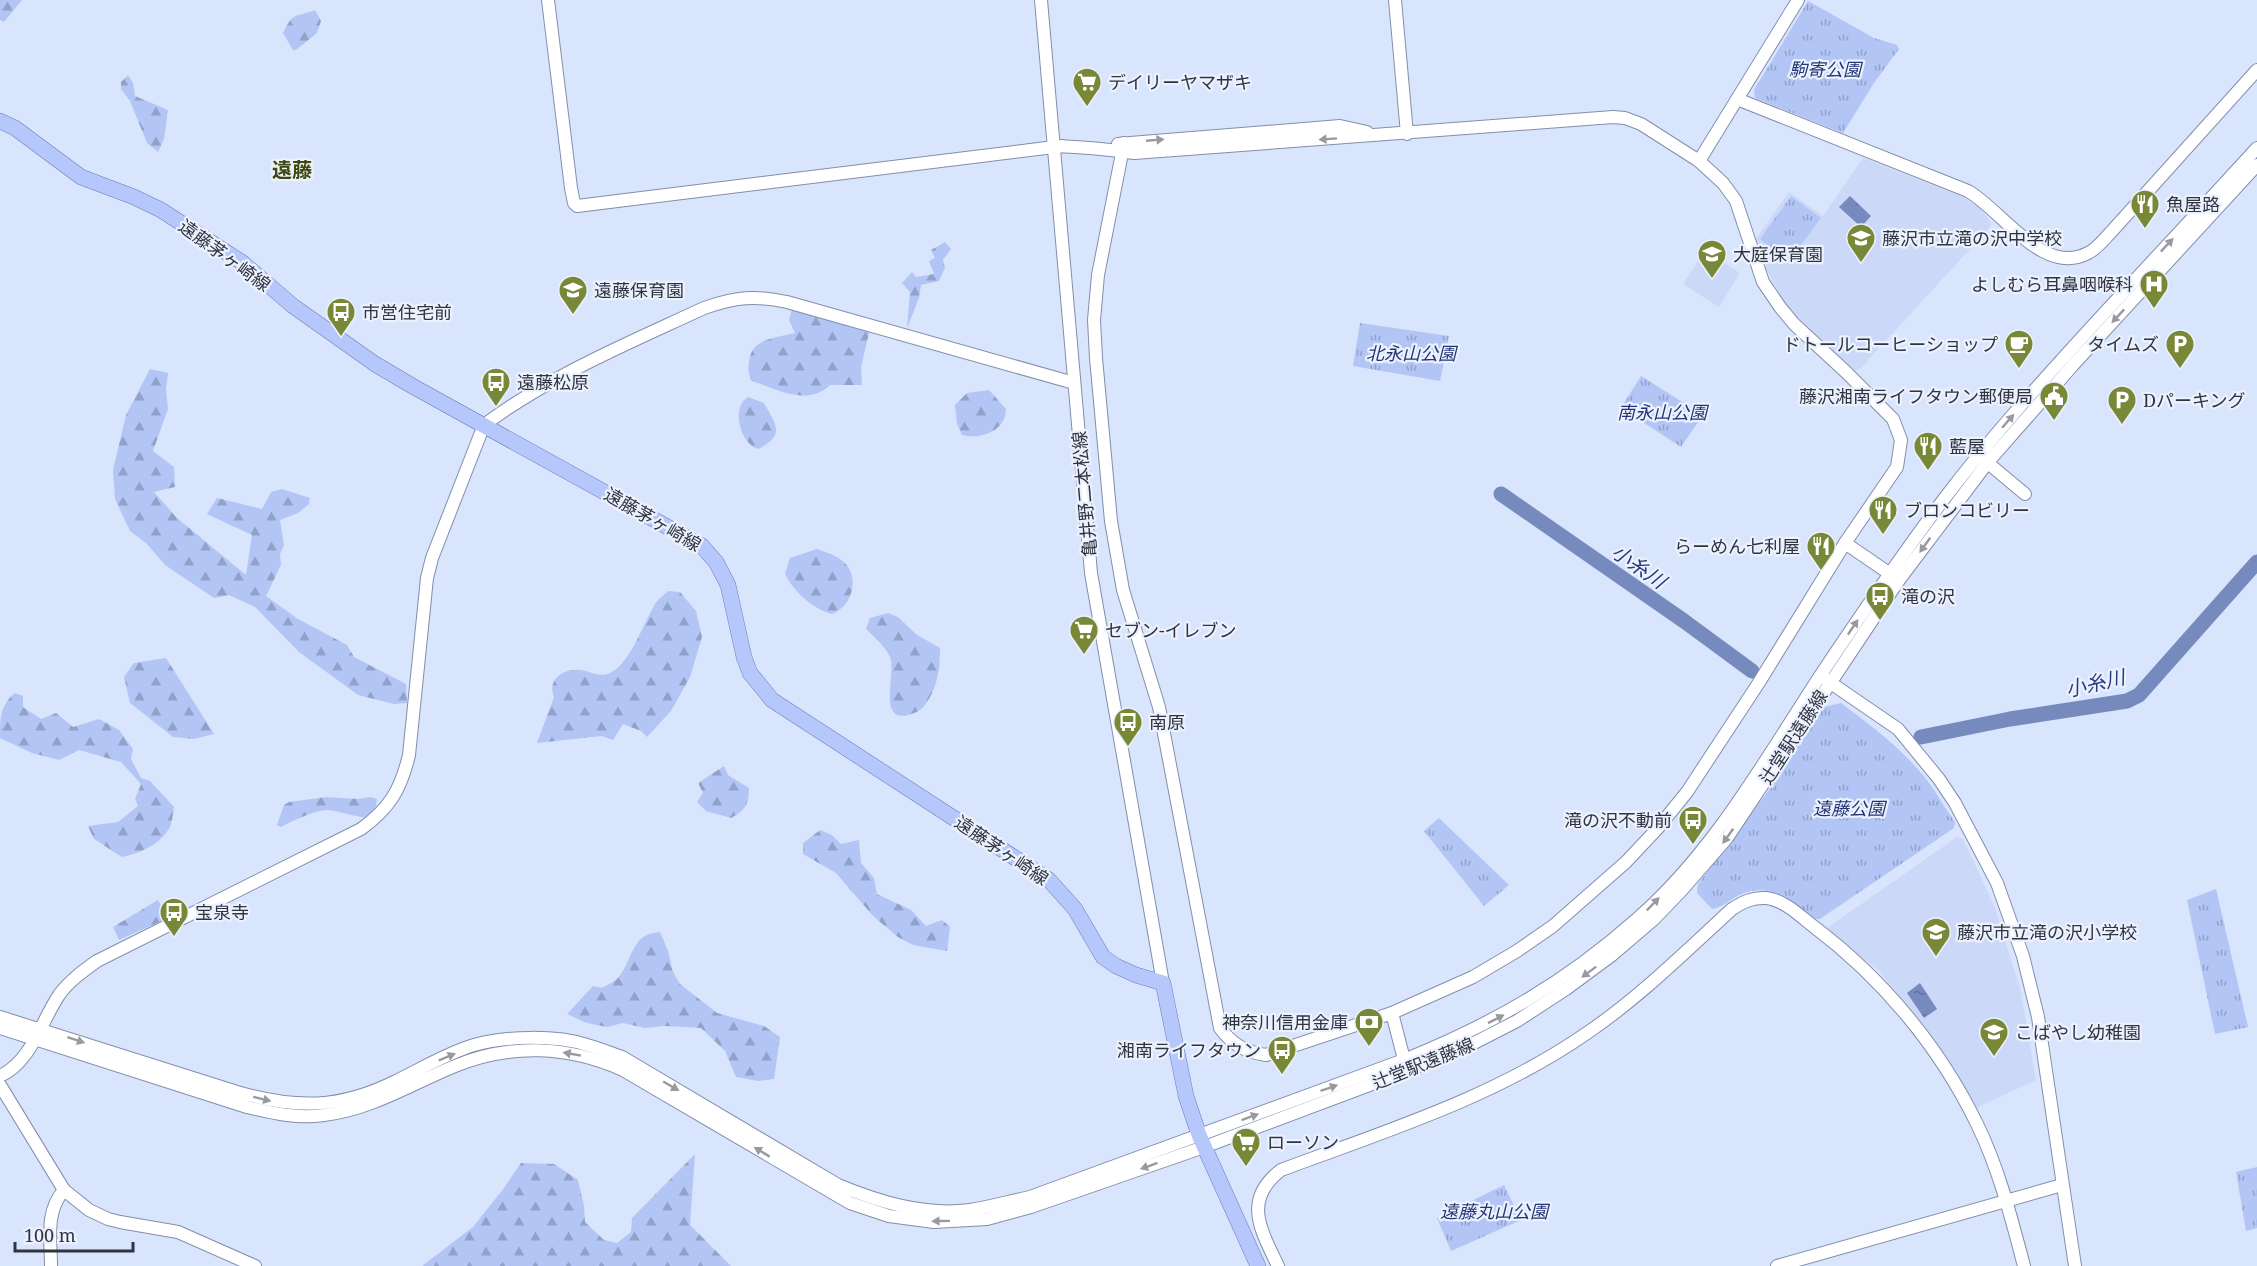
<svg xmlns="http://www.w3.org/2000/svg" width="2257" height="1266" viewBox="0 0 2257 1266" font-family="'Noto Serif','Noto Sans JP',serif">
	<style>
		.built { fill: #ccd8f7 }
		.grass { fill: url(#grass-tufts) }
		.forest { fill: url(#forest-firs) }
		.water { fill: url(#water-ripples) }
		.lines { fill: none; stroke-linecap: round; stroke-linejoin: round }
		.river { stroke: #768abe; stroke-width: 15 }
		.minor-casing { stroke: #838eac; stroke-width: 14 }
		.major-casing { stroke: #677cb8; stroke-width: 16 }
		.minor { stroke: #fff; stroke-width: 12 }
		.major { stroke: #b6c8fb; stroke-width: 15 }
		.oneway { fill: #989aa0 }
		.labels { text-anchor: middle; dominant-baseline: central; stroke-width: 4.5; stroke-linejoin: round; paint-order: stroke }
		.park-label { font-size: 18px; font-style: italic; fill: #233575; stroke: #ecf1fe }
		.poi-label { font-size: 18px; fill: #303441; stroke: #ecf1fe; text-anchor: start }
		.street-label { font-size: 18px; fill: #303441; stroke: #ecf1fe }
		.neighbourhood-label { font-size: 20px; font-weight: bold; fill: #40490e; stroke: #ecf1fe }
		.water-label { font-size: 20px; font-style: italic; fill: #293c7d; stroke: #ecf1fe }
	</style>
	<defs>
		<pattern id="grass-tufts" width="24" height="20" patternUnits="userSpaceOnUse" patternTransform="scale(1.5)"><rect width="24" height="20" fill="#b2c5f5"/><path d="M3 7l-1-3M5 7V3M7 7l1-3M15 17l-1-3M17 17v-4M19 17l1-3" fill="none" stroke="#91a1c8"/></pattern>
		<pattern id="forest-firs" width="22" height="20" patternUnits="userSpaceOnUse" patternTransform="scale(1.5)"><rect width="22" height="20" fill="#b2c5f5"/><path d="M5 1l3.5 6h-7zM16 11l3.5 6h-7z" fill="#91a1c8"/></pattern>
		<pattern id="water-ripples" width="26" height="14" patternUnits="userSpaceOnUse" patternTransform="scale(1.5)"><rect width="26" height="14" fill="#768abe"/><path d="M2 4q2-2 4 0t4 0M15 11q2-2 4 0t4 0" fill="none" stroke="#61729c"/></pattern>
	</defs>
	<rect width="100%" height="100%" fill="#d9e4fd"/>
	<g class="built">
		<polygon points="1863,158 1965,198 1981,209 1990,221 1991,226 1860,369 1854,371 1818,337 1787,306 1767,271 1756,239 1789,192 1823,216"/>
		<polygon points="1705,251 1740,273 1719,307 1683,284"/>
		<polygon points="1957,837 1963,839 1995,908 2021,992 2036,1080 1969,1111 1950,1062 1917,1017 1879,971 1828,930 1830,926"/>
	</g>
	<g class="grass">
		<polygon points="1808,1 1874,38 1897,45 1899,49 1874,83 1843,133 1755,98 1754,90"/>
		<polygon points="1791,196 1821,218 1789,261 1760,239"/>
		<polygon points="1360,323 1449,336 1440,381 1353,366"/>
		<polygon points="1641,376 1703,415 1681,447 1621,408"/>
		<path d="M1841 703C1874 728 1908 753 1932 787 1940 799 1947 811 1955 822L1954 828 1820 919H1814C1796 902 1768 882 1742 894 1731 898 1724 907 1712 909L1697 893 1698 884 1772 786 1824 707Z"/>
		<polygon points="1439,818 1509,885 1484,906 1424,831"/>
		<polygon points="2216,889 2248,1027 2215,1034 2187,900"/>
		<polygon points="2257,1167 2257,1228 2246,1231 2236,1172"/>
		<polygon points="1504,1185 1521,1220 1451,1251 1437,1218"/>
	</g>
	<g class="forest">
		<polygon points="0,0 22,0 4,22 0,20"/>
		<path d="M315 10 321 21 317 33 296 50H293L283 33C294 10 296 18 315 10Z"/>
		<polygon points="128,75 133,83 135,96 168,110 164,139 158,152 147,143 130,101 121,89 121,82"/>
		<polygon points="945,242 951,249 943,260 945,268 939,281 921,285 919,298 907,328 910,292 902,283 912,272 916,277 934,274 929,261 935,258 931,250"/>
		<path d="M792 309 870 329 861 367 862 385H830C807 407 778 389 752 381 748 374 748 369 749 362 751 338 776 338 795 333L789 320Z"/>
		<polygon points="150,369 168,373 166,389 168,409 153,451 174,467 175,487 154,492 177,518 246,575 252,535 207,514 217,498 262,509 271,492 282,489 310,498 309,504 298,513 280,520 284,545 280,554 281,565 266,596 298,619 347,645 354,657 406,684 407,703 394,704 358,695 299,652 255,607 229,595 214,598 165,565 146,543 130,531 115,499 113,470 126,415"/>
		<path d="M989 390 1006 409C1006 431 980 440 962 435L957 424 955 405 967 393Z"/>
		<path d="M748 397 764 403C776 425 786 435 758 449 741 444 730 408 748 397Z"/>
		<path d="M817 549C825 552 833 554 840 559 862 574 853 606 832 614 813 609 793 591 785 574L790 558Z"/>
		<path d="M668 591 680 592 696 611 702 637 690 677 671 711 647 737 641 731 623 724 613 740 602 736 537 743 554 697C548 682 559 671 574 670 586 668 598 679 610 673 631 663 644 622 655 604 658 599 664 595 668 591Z"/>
		<path d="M888 613 898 617 917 635 940 648C940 669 938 687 925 705 923 708 918 712 914 713 875 729 897 673 890 657 885 646 875 638 866 629L870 618Z"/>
		<polygon points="166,658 214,734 194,739 173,737 130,703 124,677 134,663"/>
		<path d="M15 693 23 696V707L41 719 56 713 73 727 99 719 119 730 133 749 131 759 141 778 150 781 174 807C173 813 172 822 170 827 160 845 140 853 122 857L94 839 88 826 118 822 138 806 135 799 141 784 121 762 79 750 59 760 32 753 0 738C0 719 0 705 15 693Z"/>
		<path d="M724 766 728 775 749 788C749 804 745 811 731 818L706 811 697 802 703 793 698 783Z"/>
		<path d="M326 797 358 799 370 797 377 799 375 810 368 818C355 817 336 810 326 810 313 811 292 821 281 827L277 825 284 805 289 802Z"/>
		<polygon points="820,830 832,835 841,844 859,840 861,863 874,878 877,894 911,910 926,926 942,920 950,927 947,951 913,945 898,937 873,916 836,873 803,854 803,843"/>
		<polygon points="158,900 168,918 119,940 113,927"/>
		<path d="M660 932 668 951 673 972 680 984 717 1013 764 1026 780 1037 774 1079 758 1081 736 1077 725 1051 701 1028 665 1026 645 1028 623 1023 607 1027 587 1023 567 1014 593 986 602 988C607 985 614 982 618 978 634 959 630 934 660 932Z"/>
		<polygon points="695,1154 690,1225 731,1266 422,1266 473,1227 504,1188 521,1163 554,1164 578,1180 584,1206 585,1222 604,1240 617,1243 631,1232 632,1218"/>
	</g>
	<g class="water">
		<polygon points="1850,196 1871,216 1861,227 1839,207"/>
		<polygon points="1920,983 1937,1009 1924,1018 1907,993"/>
	</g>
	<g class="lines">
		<g class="river">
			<polyline points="1501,494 1684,621 1752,671"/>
			<polyline points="1921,737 2010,719 2127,701 2139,695 2257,562"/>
		</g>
		<g class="minor-casing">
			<g id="minor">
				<polyline points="548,0 571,188 574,203 577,206 1062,146"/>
				<polyline points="1041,0 1091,573 1163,983"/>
				<polyline points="1395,0 1407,134"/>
				<path d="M1737 99 1968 191C2003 211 2043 277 2088 253 2097 249 2105 238 2112 231L2257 70"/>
				<polyline points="1118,144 1340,126 1367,132"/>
				<path d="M1054 146C1082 147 1107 149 1134 153L1613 117 1625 118 1641 124 1699 161 1723 183 1736 201 1763 282 1780 307 1794 324 1846 372 1893 419 1901 440 1897 467 1845 543 1758 684 1687 792 1657 829 1626 862 1553 926 1517 951 1473 977 1392 1013 1266 1055C1245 1052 1233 1045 1220 1028L1159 707 1123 590 1111 521 1096 358 1094 320 1098 275 1124 143"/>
				<polyline points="1699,161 1798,0"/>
				<polyline points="1982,458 2025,494"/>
				<polyline points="1845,543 1896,578"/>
				<polyline points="1825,679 1898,729 1939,779 1955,803 1997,883 2023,956 2038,1017 2075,1266"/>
				<polyline points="1392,1013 1406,1067"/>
				<path d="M0 1017 237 1092C296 1109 340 1109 396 1081 421 1069 447 1053 474 1045 506 1036 556 1035 587 1045 599 1048 610 1053 622 1057L838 1185C879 1202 925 1216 970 1210 990 1207 1010 1201 1030 1197L1404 1060C1493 1024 1565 983 1637 919 1714 852 1765 760 1820 676 1860 616 1901 556 1944 499 1991 437 2044 379 2097 321 2151 263 2204 206 2257 148"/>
				<path d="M0 1028 247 1107C272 1113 298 1119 324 1115 372 1109 411 1084 455 1066 511 1043 569 1046 623 1070L850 1203 889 1216 934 1222 987 1219 1031 1207 1204 1147 1407 1071 1474 1043 1517 1021 1566 989 1612 955 1653 920 1681 891 1727 838 1899 580 1988 462 2073 365 2257 165"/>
				<path d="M0 1076C31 1062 41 1022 59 995 69 981 83 971 97 961L361 829C390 808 401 789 409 755L427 578 432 558 484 425C551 375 629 343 704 308 735 297 755 295 787 302L1074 383"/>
				<polyline points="0,1085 64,1190 89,1210 108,1219 120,1222 178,1232 255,1266"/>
				<path d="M51 1266C51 1238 45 1212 64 1190"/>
				<path d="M1278 1266C1261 1230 1242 1200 1281 1170 1386 1131 1495 1097 1587 1033 1640 997 1685 952 1732 909 1743 902 1753 897 1766 898 1784 900 1799 915 1813 926 1882 978 1939 1046 1977 1124 1999 1169 2011 1217 2024 1266"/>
				<polyline points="1777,1266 2062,1185"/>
			</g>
		</g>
		<g class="major-casing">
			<polyline id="major" points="0,121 15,128 81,177 134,197 161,210 243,263 293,306 375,364 414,387 702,546 716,562 728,585 744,657 750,673 772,700 1049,880 1075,909 1103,957 1116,966 1136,975 1163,983 1186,1096 1199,1135 1258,1266"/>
		</g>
		<use href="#minor" class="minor"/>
		<use href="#major" class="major"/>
	</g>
	<defs><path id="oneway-solid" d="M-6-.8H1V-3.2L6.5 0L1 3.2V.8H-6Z" transform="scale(1.5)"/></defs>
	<g class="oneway">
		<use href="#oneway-solid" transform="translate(1328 139) rotate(176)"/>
		<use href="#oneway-solid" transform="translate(1155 140) rotate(-5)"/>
		<use href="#oneway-solid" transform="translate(2167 245) rotate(-47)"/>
		<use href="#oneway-solid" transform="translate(2118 316) rotate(133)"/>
		<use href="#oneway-solid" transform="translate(2008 421) rotate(-49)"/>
		<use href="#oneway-solid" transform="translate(1925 545) rotate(126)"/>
		<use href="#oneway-solid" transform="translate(1853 627) rotate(-56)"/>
		<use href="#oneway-solid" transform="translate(1728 836) rotate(126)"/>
		<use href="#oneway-solid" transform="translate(1653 904) rotate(-46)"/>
		<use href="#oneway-solid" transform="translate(1589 972) rotate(143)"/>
		<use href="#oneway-solid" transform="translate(1496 1019) rotate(-27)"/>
		<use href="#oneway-solid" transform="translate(76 1040) rotate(18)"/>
		<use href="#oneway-solid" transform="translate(572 1054) rotate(-170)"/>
		<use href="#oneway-solid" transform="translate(447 1057) rotate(-23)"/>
		<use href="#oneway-solid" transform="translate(671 1086) rotate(30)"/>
		<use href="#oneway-solid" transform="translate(1329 1088) rotate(-19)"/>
		<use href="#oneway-solid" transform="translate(262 1099) rotate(14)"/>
		<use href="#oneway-solid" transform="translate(1250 1117) rotate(-20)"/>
		<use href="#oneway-solid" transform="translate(762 1152) rotate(-149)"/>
		<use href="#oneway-solid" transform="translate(1149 1166) rotate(160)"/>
		<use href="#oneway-solid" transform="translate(941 1221) rotate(179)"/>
	</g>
	<defs>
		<g id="supermarket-pin" transform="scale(1.5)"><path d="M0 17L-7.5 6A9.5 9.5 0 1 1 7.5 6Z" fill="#798836" stroke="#ecf1fe"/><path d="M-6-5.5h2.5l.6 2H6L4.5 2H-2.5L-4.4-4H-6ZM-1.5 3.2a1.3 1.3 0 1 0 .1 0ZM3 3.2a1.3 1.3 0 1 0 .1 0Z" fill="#fff"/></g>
		<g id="restaurant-pin" transform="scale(1.5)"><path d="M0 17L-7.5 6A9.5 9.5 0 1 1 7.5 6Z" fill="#798836" stroke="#ecf1fe"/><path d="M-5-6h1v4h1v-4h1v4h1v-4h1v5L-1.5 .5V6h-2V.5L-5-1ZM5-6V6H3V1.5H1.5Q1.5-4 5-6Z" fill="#fff"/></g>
		<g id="school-pin" transform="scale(1.5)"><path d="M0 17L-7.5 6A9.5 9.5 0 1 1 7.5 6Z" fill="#798836" stroke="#ecf1fe"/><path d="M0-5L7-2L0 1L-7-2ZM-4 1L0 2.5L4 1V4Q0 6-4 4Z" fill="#fff"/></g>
		<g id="hospital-pin" transform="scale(1.5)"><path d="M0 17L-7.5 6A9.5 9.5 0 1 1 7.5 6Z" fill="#798836" stroke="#ecf1fe"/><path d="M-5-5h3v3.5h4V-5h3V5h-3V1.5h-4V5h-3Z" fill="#fff"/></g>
		<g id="bus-pin" transform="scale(1.5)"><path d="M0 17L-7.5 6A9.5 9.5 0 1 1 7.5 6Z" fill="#798836" stroke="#ecf1fe"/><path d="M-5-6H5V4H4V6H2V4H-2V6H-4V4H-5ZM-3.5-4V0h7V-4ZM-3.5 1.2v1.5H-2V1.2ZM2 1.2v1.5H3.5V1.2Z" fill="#fff"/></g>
		<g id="cafe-pin" transform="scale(1.5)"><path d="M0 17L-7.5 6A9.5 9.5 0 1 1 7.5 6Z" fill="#798836" stroke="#ecf1fe"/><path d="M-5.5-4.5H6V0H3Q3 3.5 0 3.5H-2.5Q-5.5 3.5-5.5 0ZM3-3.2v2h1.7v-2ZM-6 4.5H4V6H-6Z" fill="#fff"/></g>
		<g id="parking-pin" transform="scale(1.5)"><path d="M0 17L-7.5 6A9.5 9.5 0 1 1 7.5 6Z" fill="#798836" stroke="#ecf1fe"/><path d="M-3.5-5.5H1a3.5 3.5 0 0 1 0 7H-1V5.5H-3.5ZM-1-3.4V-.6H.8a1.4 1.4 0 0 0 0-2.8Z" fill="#fff"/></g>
		<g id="civic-pin" transform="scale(1.5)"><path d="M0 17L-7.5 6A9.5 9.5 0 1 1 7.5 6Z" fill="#798836" stroke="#ecf1fe"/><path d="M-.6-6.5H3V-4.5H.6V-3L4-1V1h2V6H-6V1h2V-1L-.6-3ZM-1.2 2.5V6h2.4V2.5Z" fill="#fff"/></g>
		<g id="bank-pin" transform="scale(1.5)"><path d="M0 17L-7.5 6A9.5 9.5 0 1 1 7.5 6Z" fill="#798836" stroke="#ecf1fe"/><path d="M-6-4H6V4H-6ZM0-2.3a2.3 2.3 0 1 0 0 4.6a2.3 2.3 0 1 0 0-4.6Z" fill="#fff"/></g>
	</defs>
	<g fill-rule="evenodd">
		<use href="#supermarket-pin" x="1087" y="82"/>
		<use href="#restaurant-pin" x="2145" y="204"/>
		<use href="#school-pin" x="1861" y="238"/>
		<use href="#school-pin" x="1712" y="254"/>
		<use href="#hospital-pin" x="2154" y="284"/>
		<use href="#school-pin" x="573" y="290"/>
		<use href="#bus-pin" x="341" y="312"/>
		<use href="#cafe-pin" x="2019" y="344"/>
		<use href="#parking-pin" x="2180" y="344"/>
		<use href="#bus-pin" x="496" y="382"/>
		<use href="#civic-pin" x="2054" y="396"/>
		<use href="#parking-pin" x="2122" y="400"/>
		<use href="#restaurant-pin" x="1928" y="446"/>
		<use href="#restaurant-pin" x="1883" y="510"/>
		<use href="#restaurant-pin" x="1821" y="546"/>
		<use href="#bus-pin" x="1880" y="596"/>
		<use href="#supermarket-pin" x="1084" y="630"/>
		<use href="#bus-pin" x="1128" y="722"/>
		<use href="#bus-pin" x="1693" y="820"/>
		<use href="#bus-pin" x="174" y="912"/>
		<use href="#school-pin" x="1936" y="932"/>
		<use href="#bank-pin" x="1369" y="1022"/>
		<use href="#school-pin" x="1994" y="1032"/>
		<use href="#bus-pin" x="1282" y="1050"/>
		<use href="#supermarket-pin" x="1246" y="1142"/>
	</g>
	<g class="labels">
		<g class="park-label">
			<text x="1825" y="69">駒寄公園</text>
			<text x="1411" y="353">北永山公園</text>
			<text x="1662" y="412">南永山公園</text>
			<text x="1849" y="808">遠藤公園</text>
			<text x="1494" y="1211">遠藤丸山公園</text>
		</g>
		<g class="poi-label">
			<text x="1108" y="82">デイリーヤマザキ</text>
			<text x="2166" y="204">魚屋路</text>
			<text x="1882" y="238">藤沢市立滝の沢中学校</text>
			<text x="1733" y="254">大庭保育園</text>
			<text x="2133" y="284" text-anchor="end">よしむら耳鼻咽喉科</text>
			<text x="594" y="290">遠藤保育園</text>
			<text x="362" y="312">市営住宅前</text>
			<text x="1998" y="344" text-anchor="end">ドトールコーヒーショップ</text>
			<text x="2159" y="344" text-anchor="end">タイムズ</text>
			<text x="517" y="382">遠藤松原</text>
			<text x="2033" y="396" text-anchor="end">藤沢湘南ライフタウン郵便局</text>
			<text x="2143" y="400">Dパーキング</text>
			<text x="1949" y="446">藍屋</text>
			<text x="1904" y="510">ブロンコビリー</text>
			<text x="1800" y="546" text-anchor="end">らーめん七利屋</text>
			<text x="1901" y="596">滝の沢</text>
			<text x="1105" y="630">セブン-イレブン</text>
			<text x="1149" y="722">南原</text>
			<text x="1672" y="820" text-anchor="end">滝の沢不動前</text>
			<text x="195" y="912">宝泉寺</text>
			<text x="1957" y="932">藤沢市立滝の沢小学校</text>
			<text x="1348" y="1022" text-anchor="end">神奈川信用金庫</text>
			<text x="2015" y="1032">こばやし幼稚園</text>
			<text x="1261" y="1050" text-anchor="end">湘南ライフタウン</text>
			<text x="1267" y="1142">ローソン</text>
		</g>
		<g class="street-label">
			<text transform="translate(225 255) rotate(36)">遠藤茅ヶ崎線</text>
			<text transform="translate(1084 494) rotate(-95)">亀井野二本松線</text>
			<text transform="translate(653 519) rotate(30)">遠藤茅ヶ崎線</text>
			<text transform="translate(1793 737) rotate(-57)">辻堂駅遠藤線</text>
			<text transform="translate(1002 850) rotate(34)">遠藤茅ヶ崎線</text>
			<text transform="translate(1423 1063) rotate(-22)">辻堂駅遠藤線</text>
		</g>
		<g class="neighbourhood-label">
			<text x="292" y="169">遠藤</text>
		</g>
		<g class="water-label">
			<text transform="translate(1639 566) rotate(35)">小糸川</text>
			<text transform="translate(2095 683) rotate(-13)">小糸川</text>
		</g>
	</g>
	<path d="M15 1242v9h118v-9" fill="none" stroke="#303441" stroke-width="3"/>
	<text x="24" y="1242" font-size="18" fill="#303441" stroke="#ecf1fe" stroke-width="4.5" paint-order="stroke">100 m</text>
</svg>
